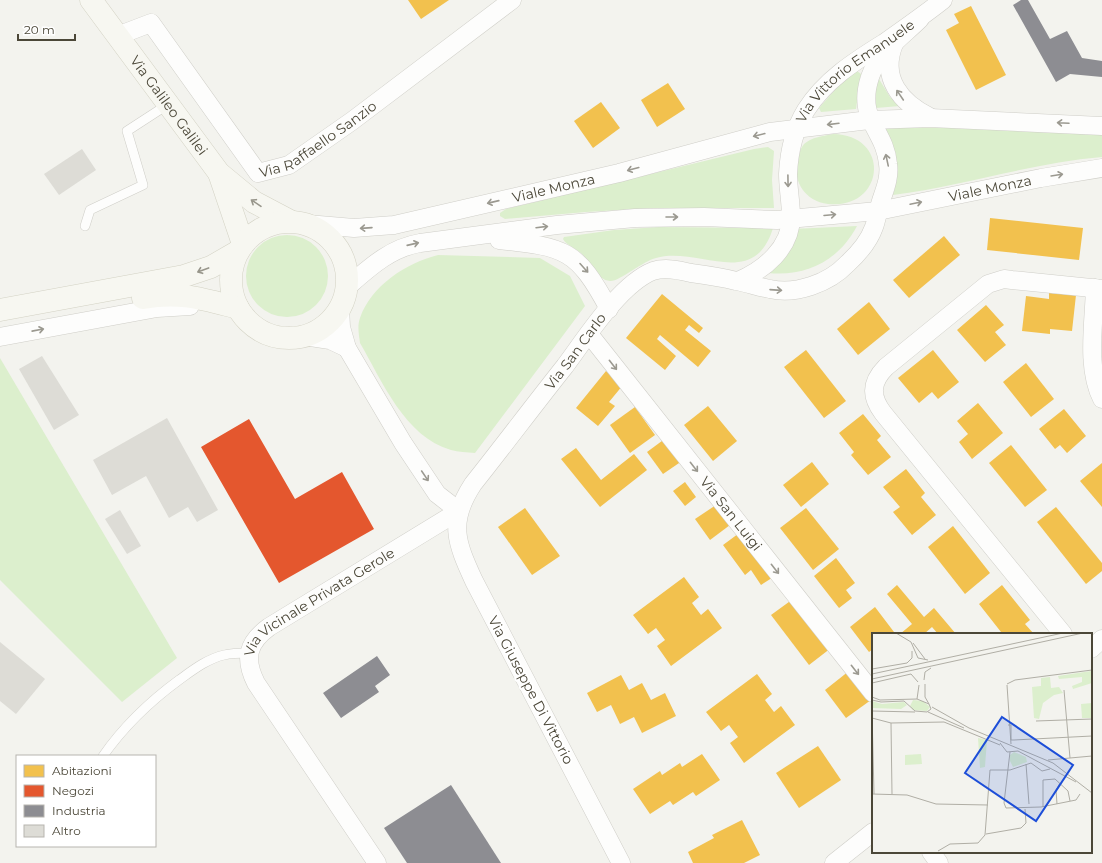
<svg xmlns="http://www.w3.org/2000/svg" width="1102" height="863" viewBox="0 0 1102 863" font-family="Montserrat,sans-serif">
	<style>
		.green { fill: #dcefcd }
		.homes { fill: #f2c14e }
		.shops { fill: #e4572e }
		.industry { fill: #8d8d92 }
		.building { fill: #dddcd6 }
		.lines { fill: none; stroke-linecap: round; stroke-linejoin: round }
		.lane-casing { stroke: #cfcec8; stroke-width: 10 }
		.street-casing { stroke: #cfcec8; stroke-width: 19 }
		.secondary-casing { stroke: #d3d2c4; stroke-width: 23 }
		.lane { stroke: #fdfdfc; stroke-width: 9 }
		.street { stroke: #fdfdfc; stroke-width: 18 }
		.secondary { stroke: #f7f7f1; stroke-width: 22 }
		.oneway { stroke: #9b9990 }
		.oneway2 { stroke: #98968b }
		.labels { text-anchor: middle; dominant-baseline: central; stroke-width: 4; stroke-linejoin: round; paint-order: stroke }
		.street-label { font-size: 14px; fill: #4b4738; stroke: #fff }
		.inset-road { fill: none; stroke: #b0aea5; stroke-width: 1 }
		.view { fill: #1d4ed8; fill-opacity: 0.15; stroke: #1d4ed8; stroke-width: 2 }
		.inset-edge { fill: none; stroke: #4b4738; stroke-width: 2 }
	</style>
	<rect width="100%" height="100%" fill="#f3f3ee"/>
	<g class="green">
		<polygon points="857,71 861,74 856,109 821,112 819,108 841,83"/>
		<polygon points="879,79 890,97 900,106 876,108 875,90"/>
		<path d="M945 126 1102 135V157C1032 163 963 186 893 195L896 182 883 128Z"/>
		<path d="M833 134C892 135 885 210 828 204 805 201 793 182 797 161 799 154 800 149 804 144 812 137 823 136 833 134Z"/>
		<polygon points="768,147 774,151 772,180 774,208 654,208 586,212 505,219 500,216 500,213 506,209 754,149"/>
		<path d="M857 226C839 260 807 277 768 273L792 229Z"/>
		<path d="M659 227 773 228C754 291 698 246 656 258 643 261 619 282 610 281 597 280 590 262 582 254 577 249 566 245 563 239L564 237 614 230Z"/>
		<circle cx="287" cy="276" r="41"/>
		<path d="M438 255 540 258 570 276 585 306 475 453C467 452 458 452 451 450 405 437 382 381 360 343 359 335 357 326 360 318 371 286 406 263 438 255Z"/>
		<polygon points="0,358 177,658 122,702 0,580"/>
	</g>
	<g class="homes">
		<polygon points="408,0 449,0 421,19"/>
		<polygon points="971,6 1006,75 976,90 946,30 959,23 954,14"/>
		<polygon points="668,83 685,109 657,127 641,100"/>
		<polygon points="601,102 620,128 593,148 574,121"/>
		<polygon points="990,218 1083,228 1079,260 987,250"/>
		<polygon points="944,236 960,255 909,298 893,280"/>
		<polygon points="1049,293 1076,295 1072,331 1050,329 1050,334 1022,331 1026,296 1049,299"/>
		<polygon points="662,294 703,328 699,333 689,325 685,330 711,351 698,367 660,335 657,339 676,356 665,370 626,338"/>
		<polygon points="869,302 890,329 858,355 837,329"/>
		<polygon points="986,305 1004,325 995,332 1006,345 985,362 957,330"/>
		<polygon points="806,350 846,401 824,418 784,367"/>
		<polygon points="933,350 959,382 938,399 932,392 919,403 898,378"/>
		<polygon points="1026,363 1054,399 1031,417 1003,382"/>
		<polygon points="606,371 623,385 609,402 615,406 598,426 576,408"/>
		<polygon points="978,403 1003,433 972,459 959,442 968,434 957,421"/>
		<polygon points="708,406 737,441 713,461 684,425"/>
		<polygon points="635,407 655,435 630,453 610,425"/>
		<polygon points="1064,409 1086,436 1067,453 1060,445 1055,449 1039,429"/>
		<polygon points="863,414 881,436 877,440 891,457 868,475 851,455 854,452 839,433"/>
		<polygon points="666,438 682,461 663,474 647,452"/>
		<polygon points="1011,445 1047,490 1025,507 989,463"/>
		<polygon points="576,448 601,480 634,454 647,470 600,507 561,459"/>
		<polygon points="812,462 829,484 801,507 783,485"/>
		<polygon points="1102,463 1102,507 1080,481"/>
		<polygon points="906,469 925,493 921,497 936,515 912,535 893,512 900,507 883,487"/>
		<polygon points="685,482 696,497 685,506 673,491"/>
		<polygon points="716,505 730,525 710,540 695,519"/>
		<polygon points="1056,507 1102,563 1102,571 1086,584 1037,522"/>
		<polygon points="525,508 560,556 532,575 498,527"/>
		<polygon points="806,508 839,549 813,570 780,528"/>
		<polygon points="953,526 990,573 965,594 928,547"/>
		<polygon points="742,531 775,576 761,585 751,570 745,575 723,545"/>
		<polygon points="836,558 855,583 846,590 852,598 839,608 814,576"/>
		<polygon points="684,577 699,597 692,603 701,615 708,609 722,628 671,666 657,646 665,640 656,628 648,634 633,615"/>
		<polygon points="897,585 924,617 934,608 956,634 938,634 932,627 924,634 900,634 912,624 887,594"/>
		<polygon points="1002,585 1030,620 1025,624 1034,634 999,634 1001,632 979,604"/>
		<polygon points="793,599 831,648 809,665 771,615"/>
		<polygon points="875,607 894,632 892,634 873,634 873,649 869,652 850,627"/>
		<polygon points="849,671 871,700 846,718 825,690"/>
		<polygon points="757,674 772,694 765,700 774,712 781,706 795,725 744,763 730,743 738,737 729,725 721,731 706,712"/>
		<polygon points="621,675 629,690 642,683 651,700 665,693 676,716 642,733 634,717 620,724 611,705 597,712 587,693"/>
		<polygon points="818,746 841,780 799,808 776,773"/>
		<polygon points="702,754 720,780 696,796 693,792 673,805 670,801 650,814 633,789 660,771 662,775 680,763 682,767"/>
		<polygon points="742,820 760,855 744,863 693,863 688,852 714,838 712,835"/>
	</g>
	<polygon class="shops" points="249,419 295,499 342,472 374,529 279,583 201,447"/>
	<g class="industry">
		<polygon points="1021,0 1028,0 1050,39 1067,31 1082,58 1102,61 1102,77 1070,74 1056,82 1013,5"/>
		<polygon points="377,656 390,675 375,686 379,692 341,718 323,693"/>
		<polygon points="451,785 501,863 407,863 384,828"/>
	</g>
	<g class="building">
		<polygon points="82,149 96,170 59,195 44,174"/>
		<polygon points="42,356 79,415 54,430 19,369"/>
		<polygon points="167,418 218,510 197,522 188,507 169,518 146,476 112,495 93,460"/>
		<polygon points="120,510 141,546 127,554 105,519"/>
		<polygon points="0,642 45,679 16,714 0,701"/>
	</g>
	<g class="lines">
		<g class="lane-casing">
			<g id="lane">
				<polyline points="85,226 90,210 143,185 127,131 167,105"/>
				<path d="M103 756C124 726 149 702 179 680 193 670 207 659 224 655 232 653 241 653 249 653"/>
			</g>
		</g>
		<g class="street-casing">
			<g id="street">
				<path id="s1" d="M117 36 151 23 258 173 289 165 352 121 512 0"/>
				<path d="M894 44C880 78 901 103 930 117"/>
				<path id="s2" d="M307 224 354 228 394 225 619 173 770 132 869 120 930 118 1102 126"/>
				<path d="M499 240C565 247 577 249 609 309"/>
				<path id="s3" d="M738 281C764 270 791 248 791 217 791 202 788 188 788 174 789 152 795 128 806 110 825 80 855 61 884 43 904 29 924 15 943 0"/>
				<path id="s4" d="M346 288C369 268 390 248 420 243L557 225 635 218 704 217 777 220 878 211 1041 178 1102 168"/>
				<path d="M1095 288C1094 323 1086 368 1102 399"/>
				<polyline points="340,308 341,327 347,348 403,443 437,494 459,511"/>
				<path id="s5" d="M589 334 873 693"/>
				<polyline points="304,336 330,340 347,348"/>
				<polyline points="0,337 157,308 190,306"/>
				<path d="M1063 634 883 413C870 396 871 382 886 367L988 284 1004 279 1012 280 1102 289"/>
				<polyline points="1091,649 1102,639"/>
				<polyline points="931,852 939,863"/>
				<path id="s6" d="M377 863 256 683C244 659 247 643 269 627L459 511"/>
				<path id="s7" d="M621 863 474 581C456 542 448 522 473 484 504 445 534 405 565 366 586 338 620 284 653 271 665 267 679 270 691 273 706 275 721 277 736 281 748 283 758 287 770 289 796 295 829 283 847 264 858 254 869 241 874 227 877 219 878 210 881 201 885 189 890 177 888 164 885 129 856 120 870 77 878 53 903 36 920 19"/>
				<polyline points="834,863 873,832"/>
			</g>
		</g>
		<g class="secondary-casing">
			<g id="secondary">
				<path id="s8" d="M91 0 219 173 254 202 290 221"/>
				<polyline points="219,173 243,244"/>
				<circle cx="289" cy="280" r="58"/>
				<path d="M143 298C180 291 203 299 238 308"/>
				<polyline points="0,310 184,276 211,267 237,252"/>
			</g>
		</g>
		<use href="#lane" class="lane"/>
		<use href="#street" class="street"/>
		<use href="#secondary" class="secondary"/>
	</g>
	<defs><path id="oneway-shaft" d="M-6 0H5M1.5-3L5.5 0L1.5 3" fill="none" stroke-width="1.6" stroke-linecap="round" stroke-linejoin="round"/></defs>
	<g class="oneway">
		<use href="#oneway-shaft" transform="translate(900 95) rotate(-124)"/>
		<use href="#oneway-shaft" transform="translate(1063 123) rotate(-177)"/>
		<use href="#oneway-shaft" transform="translate(833 124) rotate(173)"/>
		<use href="#oneway-shaft" transform="translate(759 135) rotate(166)"/>
		<use href="#oneway-shaft" transform="translate(887 160) rotate(-102)"/>
		<use href="#oneway-shaft" transform="translate(633 169) rotate(165)"/>
		<use href="#oneway-shaft" transform="translate(1057 175) rotate(-9)"/>
		<use href="#oneway-shaft" transform="translate(788 181) rotate(89)"/>
		<use href="#oneway-shaft" transform="translate(493 202) rotate(167)"/>
		<use href="#oneway-shaft" transform="translate(916 203) rotate(-12)"/>
		<use href="#oneway-shaft" transform="translate(830 215) rotate(-5)"/>
		<use href="#oneway-shaft" transform="translate(672 217)"/>
		<use href="#oneway-shaft" transform="translate(542 227) rotate(-7)"/>
		<use href="#oneway-shaft" transform="translate(366 228) rotate(176)"/>
		<use href="#oneway-shaft" transform="translate(413 244) rotate(-13)"/>
		<use href="#oneway-shaft" transform="translate(584 268) rotate(48)"/>
		<use href="#oneway-shaft" transform="translate(776 290) rotate(4)"/>
		<use href="#oneway-shaft" transform="translate(38 330) rotate(-11)"/>
		<use href="#oneway-shaft" transform="translate(613 365) rotate(52)"/>
		<use href="#oneway-shaft" transform="translate(694 467) rotate(52)"/>
		<use href="#oneway-shaft" transform="translate(425 476) rotate(56)"/>
		<use href="#oneway-shaft" transform="translate(775 569) rotate(52)"/>
		<use href="#oneway-shaft" transform="translate(855 670) rotate(52)"/>
	</g>
	<g class="oneway2">
		<use href="#oneway-shaft" transform="translate(256 203) rotate(-146)"/>
		<use href="#oneway-shaft" transform="translate(203 270) rotate(160)"/>
	</g>
	<g class="labels">
		<g class="street-label">
			<text stroke="none"><textPath href="#s3" startOffset="261">Via Vittorio Emanuele</textPath></text>
			<text stroke="none"><textPath href="#s8" startOffset="131">Via Galileo Galilei</textPath></text>
			<text stroke="none"><textPath href="#s1" startOffset="290">Via Raffaello Sanzio</textPath></text>
			<text stroke="none"><textPath href="#s2" startOffset="251">Viale Monza</textPath></text>
			<text stroke="none"><textPath href="#s4" startOffset="662">Viale Monza</textPath></text>
			<text stroke="none"><textPath href="#s7" startOffset="589">Via San Carlo</textPath></text>
			<text stroke="none"><textPath href="#s5" startOffset="229">Via San Luigi</textPath></text>
			<text stroke="none"><textPath href="#s6" startOffset="336">Via Vicinale Privata Gerole</textPath></text>
			<text transform="translate(531 690) rotate(62)">Via Giuseppe Di Vittorio</text>
		</g>
	</g>
	<g transform="translate(872 633)">
		<rect width="220" height="220" fill="#f3f3ee"/>
		<path d="M219 38 220 50 201 56 200 53 210 49V44L187 46 186 43ZM178 44 179 55 187 54 191 60 182 62 171 70 167 86 162 85 160 54 169 53V45ZM41 67 51 68 58 74 55 78 41 77 38 73ZM0 68 10 71 32 69 35 72 29 76 0 75ZM220 70V85H210L209 71ZM106 105 115 107 113 134 108 135ZM142 119 154 124 155 129 141 134 138 128V122ZM49 121 50 131 33 132V122Z" fill="#dcefcd"/>
		<path class="inset-road" d="M24 0 39 9 46 25 56 27M41 10 53 26M0 36 35 30 40 25V18M0 41 191 0M0 46 211 0M52 47 53 39 59 35M0 50 39 41 46 49M53 51V64L57 71M135 51 143 47 220 37M135 52 139 111M192 57 198 125M0 64 8 67 45 66 57 71 59 76 55 79 43 78 32 68 9 69 0 67M45 66 47 52M60 74 97 95 181 130 220 160M0 78 43 79M0 79 2 161M56 79 92 95M0 85 19 90 72 89 128 112M164 88 220 86M19 90 20 161M136 92H139V107H142L220 103M128 110 135 119 146 118 204 149M138 119 132 170 134 175 169 174 204 167 208 161M176 127 220 123M154 131 157 171M0 161 35 162 64 171 116 172M185 171 184 157 188 150M171 174V147L183 146 196 158 198 168M114 201 149 195 154 190 153 176M66 218 78 211 106 210 113 202 118 137H138L159 130 170 138 178 136"/>
		<path class="view" d="M130 84 201 132 164 188 93 140Z"/>
		<rect width="220" height="220" class="inset-edge"/>
	</g>
	<rect x="16" y="755" width="140" height="92" fill="#ffffff" stroke="#b7b5af"/>
	<rect x="24" y="765" width="20" height="12" fill="#f2c14e" stroke="#b7b5af"/>
	<text x="52" y="775" font-size="12" fill="#4b4738">Abitazioni</text>
	<rect x="24" y="785" width="20" height="12" fill="#e4572e" stroke="#b7b5af"/>
	<text x="52" y="795" font-size="12" fill="#4b4738">Negozi</text>
	<rect x="24" y="805" width="20" height="12" fill="#8d8d92" stroke="#b7b5af"/>
	<text x="52" y="815" font-size="12" fill="#4b4738">Industria</text>
	<rect x="24" y="825" width="20" height="12" fill="#dddcd6" stroke="#b7b5af"/>
	<text x="52" y="835" font-size="12" fill="#4b4738">Altro</text>
	<path d="M18 34v6h57v-6" fill="none" stroke="#4b4738" stroke-width="2"/>
	<text x="24" y="34" font-size="12" fill="#4b4738" stroke="#ffffff" stroke-width="3" paint-order="stroke">20 m</text>
</svg>
